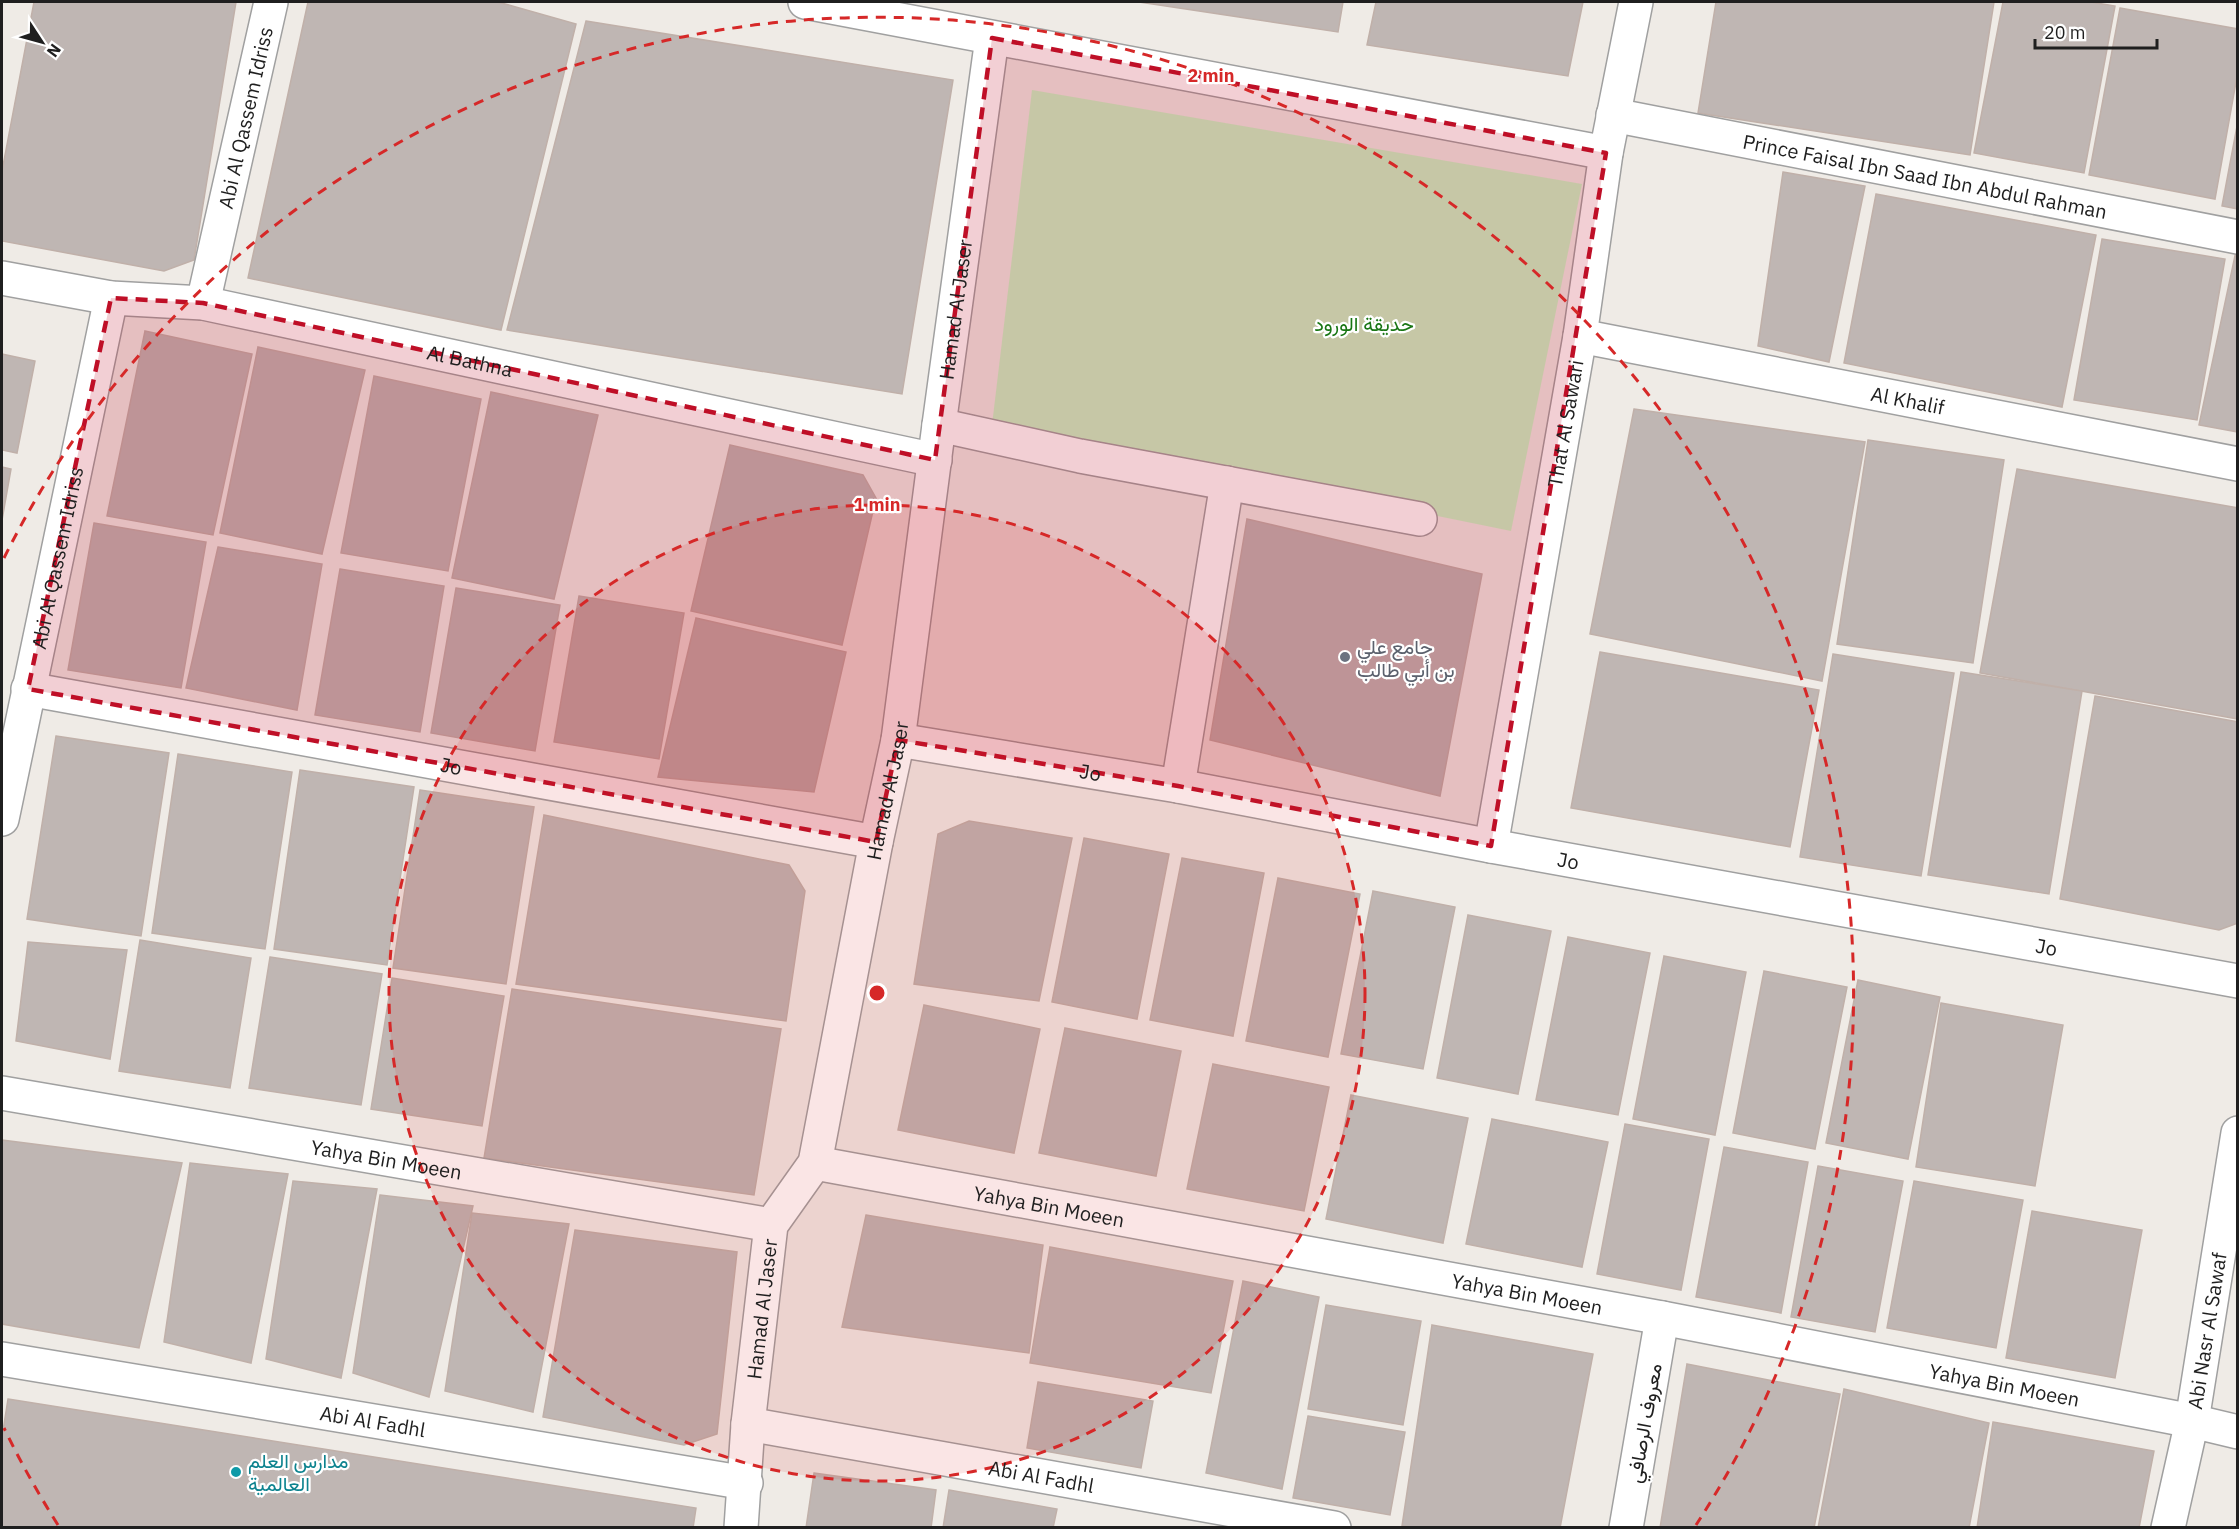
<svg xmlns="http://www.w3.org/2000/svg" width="2239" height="1529" viewBox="0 0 2239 1529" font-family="'IBM Plex Sans',Vazirmatn,sans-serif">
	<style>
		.park { fill: #c9f6c6 }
		.building { fill: #bfb6b3; stroke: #c0b0a9; stroke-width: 1.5 }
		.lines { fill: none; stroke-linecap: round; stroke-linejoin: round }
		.minor-casing { stroke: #a0a0a0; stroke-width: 36 }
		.minor { stroke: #fff; stroke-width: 33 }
		.marked { fill: #bf0f27; fill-opacity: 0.2; stroke: #bf0f27; stroke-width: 4.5; stroke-dasharray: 12 8; stroke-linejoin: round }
		.ring { fill: none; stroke: #d62828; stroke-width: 3; stroke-dasharray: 10 8 }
		.worship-dot { fill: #6b7280; stroke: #fff; stroke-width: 2 }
		.culture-dot { fill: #0f9aa8; stroke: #fff; stroke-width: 2 }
		.labels { text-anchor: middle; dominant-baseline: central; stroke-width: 4.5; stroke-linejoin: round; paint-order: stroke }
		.street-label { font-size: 20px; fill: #1f1f1f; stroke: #fff }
		.park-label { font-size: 20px; fill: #197614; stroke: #fff }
		.worship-label { font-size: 20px; fill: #5b616d; stroke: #fff; text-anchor: start }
		.culture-label { font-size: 20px; fill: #0d838f; stroke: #fff; text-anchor: start }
		.centre { fill: #d62828; stroke: #fff; stroke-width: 3 }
		.ring-label { font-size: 18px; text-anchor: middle; font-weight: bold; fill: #d62828; stroke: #fff; stroke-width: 4.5; stroke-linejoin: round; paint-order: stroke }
	</style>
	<rect width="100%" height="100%" fill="#efebe6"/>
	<polygon class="park" points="1032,90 1582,184 1511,531 992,425"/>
	<g class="building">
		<polygon points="34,2 236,2 194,260 164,271 2,241 2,171"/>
		<polygon points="308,2 498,2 576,24 501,330 248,278"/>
		<polygon points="1139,2 1343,2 1338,32"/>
		<polygon points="1376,2 1583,2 1568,76 1367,45"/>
		<polygon points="1716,2 1994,2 1970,155 1698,113"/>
		<polygon points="2003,2 2091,2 2115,6 2084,173 1974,153"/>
		<polygon points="2120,8 2238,29 2238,71 2215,199 2089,175"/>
		<polygon points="586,21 953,80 902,394 507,330"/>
		<polygon points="2238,121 2238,209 2222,206"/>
		<polygon points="1783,172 1865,186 1829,362 1758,346"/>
		<polygon points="1876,194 2096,235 2062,407 1844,363"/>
		<polygon points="2102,239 2225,259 2197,420 2074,400"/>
		<polygon points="2236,251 2238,252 2238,432 2199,425"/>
		<polygon points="145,331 252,354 213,535 107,516"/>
		<polygon points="258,347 365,370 322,554 220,533"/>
		<polygon points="2,354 35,361 17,453 2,450"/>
		<polygon points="374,376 481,399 448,571 341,553"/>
		<polygon points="491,392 598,415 554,599 452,578"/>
		<polygon points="1634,409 1865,442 1822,681 1590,634"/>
		<polygon points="1868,440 2004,460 1973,663 1837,644"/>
		<polygon points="730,445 863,475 876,498 842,645 691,611"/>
		<polygon points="2,467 11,469 2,520"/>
		<polygon points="2017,469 2238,508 2238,719 1980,673"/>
		<polygon points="1247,519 1482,574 1440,796 1210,740"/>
		<polygon points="94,523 206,542 181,688 68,670"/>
		<polygon points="218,547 322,564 297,710 186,688"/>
		<polygon points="340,569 444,586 420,732 315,715"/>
		<polygon points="456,588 560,605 535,751 431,733"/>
		<polygon points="579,596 684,613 659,759 554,742"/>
		<polygon points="696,618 846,652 814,792 658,777"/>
		<polygon points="1600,652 1819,690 1790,847 1571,808"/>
		<polygon points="1833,654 1954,673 1921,876 1800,857"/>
		<polygon points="1961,672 2082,691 2049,894 1928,875"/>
		<polygon points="2095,696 2238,722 2238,923 2219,930 2060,899"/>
		<polygon points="56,736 169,753 141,936 27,919"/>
		<polygon points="178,754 292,772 265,949 152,933"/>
		<polygon points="300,770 414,787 387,965 274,949"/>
		<polygon points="420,790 534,807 506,984 393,968"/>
		<polygon points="544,815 789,865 805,891 786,1021 516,984"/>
		<polygon points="969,821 1072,838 1039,1001 914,984 938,834"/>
		<polygon points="1084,838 1169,854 1137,1019 1052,1002"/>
		<polygon points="1182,858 1264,873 1233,1036 1150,1020"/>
		<polygon points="1278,878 1360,894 1328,1057 1246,1041"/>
		<polygon points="1373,891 1455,907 1423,1069 1341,1054"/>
		<polygon points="1468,915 1551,931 1518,1094 1437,1078"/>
		<polygon points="1568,937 1650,953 1618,1115 1536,1100"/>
		<polygon points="140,940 251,958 230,1088 119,1071"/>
		<polygon points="28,942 127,950 110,1059 16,1041"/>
		<polygon points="1664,956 1746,972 1715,1135 1633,1119"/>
		<polygon points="270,957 382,974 361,1105 249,1088"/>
		<polygon points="1764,971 1847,987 1815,1149 1733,1133"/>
		<polygon points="392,978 504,996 482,1126 371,1109"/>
		<polygon points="1858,980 1940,997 1908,1159 1826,1143"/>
		<polygon points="512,989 781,1029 754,1195 484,1158"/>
		<polygon points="1941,1003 2063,1025 2035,1186 1916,1167"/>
		<polygon points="924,1005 1040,1029 1014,1153 898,1130"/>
		<polygon points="1065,1028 1181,1051 1156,1176 1039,1153"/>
		<polygon points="1213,1064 1329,1087 1304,1211 1187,1189"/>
		<polygon points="1351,1095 1468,1118 1443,1243 1326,1219"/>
		<polygon points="1492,1119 1608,1142 1582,1267 1466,1244"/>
		<polygon points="1625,1124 1709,1139 1681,1290 1597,1274"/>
		<polygon points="2,1140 182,1163 139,1348 2,1324"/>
		<polygon points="1724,1147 1808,1162 1781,1313 1696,1297"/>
		<polygon points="190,1163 288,1174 251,1363 164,1342"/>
		<polygon points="1818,1166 1903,1181 1875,1332 1791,1317"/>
		<polygon points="293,1181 377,1189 341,1378 266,1359"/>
		<polygon points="1914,1181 2023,1200 1996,1348 1887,1328"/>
		<polygon points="380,1195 473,1206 429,1397 353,1373"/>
		<polygon points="2032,1211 2142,1230 2115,1378 2006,1358"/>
		<polygon points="472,1213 569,1224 533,1412 445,1391"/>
		<polygon points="866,1215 1043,1245 1029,1353 842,1327"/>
		<polygon points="575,1230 737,1252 717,1434 684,1445 543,1417"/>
		<polygon points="1050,1247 1233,1281 1211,1393 1030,1363"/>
		<polygon points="1243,1281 1319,1297 1282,1489 1206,1473"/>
		<polygon points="1326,1305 1421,1321 1403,1425 1308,1409"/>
		<polygon points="1432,1325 1593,1354 1560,1528 1417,1528 1402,1526"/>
		<polygon points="1687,1364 1840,1394 1814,1528 1660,1528"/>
		<polygon points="1038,1382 1153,1401 1141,1468 1027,1448"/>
		<polygon points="1844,1389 1989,1423 1969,1528 1818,1528"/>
		<polygon points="8,1399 696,1508 693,1528 2,1528 2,1437"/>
		<polygon points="1308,1416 1405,1432 1390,1515 1293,1498"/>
		<polygon points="1993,1422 2154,1451 2139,1528 1977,1528"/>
		<polygon points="814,1473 936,1490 931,1528 806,1528"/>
		<polygon points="949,1490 1057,1509 1053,1528 943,1528"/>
	</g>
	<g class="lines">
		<g class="minor-casing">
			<g id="minor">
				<polyline points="805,2 1606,153"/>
				<path id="s1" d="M1613 115 2238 237"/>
				<path id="s2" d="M2 278 111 298 203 303 935 460"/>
				<path id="s3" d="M203 303 271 2"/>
				<path id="s4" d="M1580 336 2238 464"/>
				<polyline points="939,425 1080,456 1420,519"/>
				<path id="s5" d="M28 689 876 842"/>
				<path id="s6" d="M898 740 1178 786 1491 846 2238 981"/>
				<polyline points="1178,786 1227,483"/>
				<path id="s7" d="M2 819 111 298"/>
				<path id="s8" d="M1491 846 1580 336 1606 153 1636 2"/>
				<path id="s9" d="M2 1093 771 1225"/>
				<path id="s10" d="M815 1163 1662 1318 2192 1421 2238 1432"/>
				<path id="s11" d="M2 1359 746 1483"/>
				<path id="s12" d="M748 1424 1334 1528"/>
				<path id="s13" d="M741 1528 748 1424 771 1225 815 1163 876 842 898 740 939 425 992 38"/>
				<polyline points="1626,1528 1662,1318"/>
				<path id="s14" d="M2168 1528 2192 1421 2238 1133"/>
			</g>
		</g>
		<use href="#minor" class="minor"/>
	</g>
	<path class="marked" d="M992 38 1606 153 1491 846 1178 786 898 740 876 842 28 689 111 298 203 303 935 460Z"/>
	<circle cx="877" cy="993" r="488" fill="#d62828" fill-opacity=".12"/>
	<g class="ring">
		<circle cx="877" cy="993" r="488"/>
		<path d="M58 1525A976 976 0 0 1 4 1428M4 558A976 976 0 1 1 1696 1525"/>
	</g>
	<circle class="worship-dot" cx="1345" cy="657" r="6"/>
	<circle class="culture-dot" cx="236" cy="1472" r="6"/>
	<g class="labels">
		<g class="street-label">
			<text stroke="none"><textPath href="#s3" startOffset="190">Abi Al Qassem Idriss</textPath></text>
			<text stroke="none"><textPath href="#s1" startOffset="318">Prince Faisal Ibn Saad Ibn Abdul Rahman</textPath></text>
			<text stroke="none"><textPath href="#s13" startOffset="1246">Hamad Al Jaser</textPath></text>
			<text stroke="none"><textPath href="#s2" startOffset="476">Al Bathna</textPath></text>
			<text stroke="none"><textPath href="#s4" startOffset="334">Al Khalif</textPath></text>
			<text stroke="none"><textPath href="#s8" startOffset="429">That Al Sawari</textPath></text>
			<text stroke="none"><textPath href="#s7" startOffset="267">Abi Al Qassem Idriss</textPath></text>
			<text stroke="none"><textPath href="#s5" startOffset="430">Jo</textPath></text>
			<text stroke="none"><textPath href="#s6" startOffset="195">Jo</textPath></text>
			<text stroke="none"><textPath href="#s13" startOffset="760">Hamad Al Jaser</textPath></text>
			<text stroke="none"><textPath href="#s6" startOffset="681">Jo</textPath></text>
			<text stroke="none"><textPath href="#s6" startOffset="1167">Jo</textPath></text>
			<text stroke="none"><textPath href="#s9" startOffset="390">Yahya Bin Moeen</textPath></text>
			<text stroke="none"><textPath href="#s10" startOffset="238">Yahya Bin Moeen</textPath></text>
			<text stroke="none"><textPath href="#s10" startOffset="724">Yahya Bin Moeen</textPath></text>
			<text stroke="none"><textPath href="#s13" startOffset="220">Hamad Al Jaser</textPath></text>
			<text stroke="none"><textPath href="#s14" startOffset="201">Abi Nasr Al Sawaf</textPath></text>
			<text stroke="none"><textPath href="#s10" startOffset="1210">Yahya Bin Moeen</textPath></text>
			<text stroke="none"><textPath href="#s11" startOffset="376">Abi Al Fadhl</textPath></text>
			<text transform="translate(1644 1423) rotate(-80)">معروف الرصافي</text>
			<text stroke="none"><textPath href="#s12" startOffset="298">Abi Al Fadhl</textPath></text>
		</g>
		<g class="park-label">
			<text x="1364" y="323">حديقة الورود</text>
		</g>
		<g class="worship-label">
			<text x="1357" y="646">جامع علي<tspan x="1357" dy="23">بن أبي طالب</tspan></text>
		</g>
		<g class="culture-label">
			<text x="248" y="1460">مدارس العلم<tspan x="248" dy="23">العالمية</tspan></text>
		</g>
	</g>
	<circle cx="877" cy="993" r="9" class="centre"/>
	<g class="ring-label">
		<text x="1211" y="82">2 min</text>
		<text x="877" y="511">1 min</text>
	</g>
	<rect width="2239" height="1529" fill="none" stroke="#1f1f1f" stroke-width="6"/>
	<g transform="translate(42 42) rotate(126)" stroke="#ffffff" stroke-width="4.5" paint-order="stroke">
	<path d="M0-4.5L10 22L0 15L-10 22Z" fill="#1f1f1f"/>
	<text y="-9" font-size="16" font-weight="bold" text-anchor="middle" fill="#1f1f1f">N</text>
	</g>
	<path d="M2035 39v9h122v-9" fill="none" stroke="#1f1f1f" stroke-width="3"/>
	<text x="2044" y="39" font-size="18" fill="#1f1f1f" stroke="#ffffff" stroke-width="4.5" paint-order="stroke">20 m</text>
</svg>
